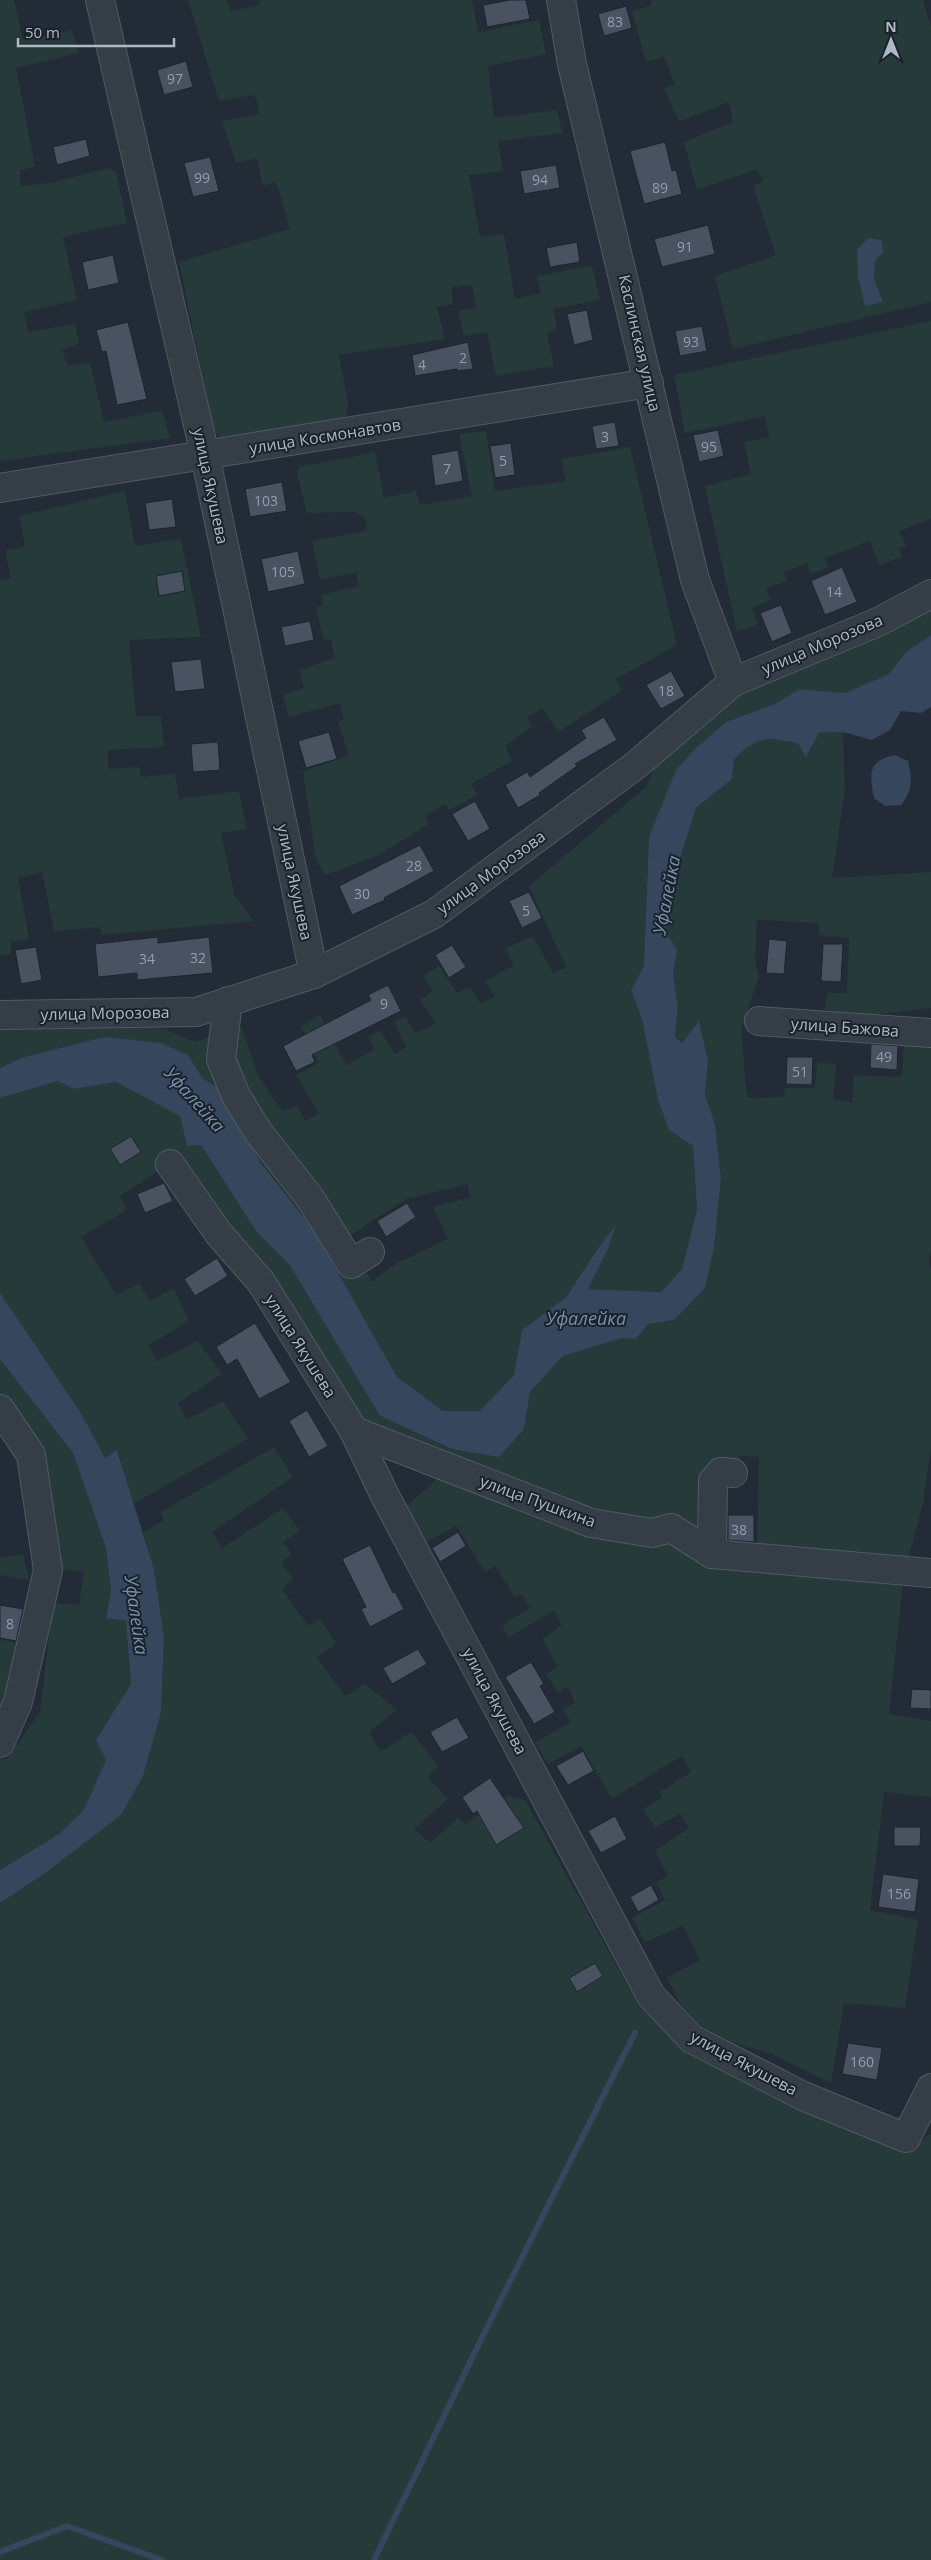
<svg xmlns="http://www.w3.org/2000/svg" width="931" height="2560" viewBox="0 0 931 2560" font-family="'Open Sans',sans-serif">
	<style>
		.green { fill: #263a3a; fill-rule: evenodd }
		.water { fill: #36475d }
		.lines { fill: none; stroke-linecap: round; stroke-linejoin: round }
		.stream { stroke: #36475d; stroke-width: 6 }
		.building { fill: #485260; stroke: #1c242e }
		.minor-casing { stroke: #525b65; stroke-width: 30 }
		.minor { stroke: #353d47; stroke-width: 28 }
		.labels { text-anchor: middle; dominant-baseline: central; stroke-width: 4; stroke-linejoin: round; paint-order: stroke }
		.number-label { font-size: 14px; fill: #959eab }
		.street-label { font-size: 16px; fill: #afb8c4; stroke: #1a222c }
		.water-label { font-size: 18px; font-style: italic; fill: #798faa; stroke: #1a222c }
	</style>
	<rect width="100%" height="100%" fill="#222b36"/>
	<g class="green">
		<polygon points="0,0 14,0 23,40 72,30 79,53 16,68 35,166 20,171 21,186 51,183 109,168 116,172 127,223 63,237 77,300 24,312 28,332 75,324 79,344 62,349 68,366 90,362 104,422 162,411 170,438 0,461"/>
		<polygon points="188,0 226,0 231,11 260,5 259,0 472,0 478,32 539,20 546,54 488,66 494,118 557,110 563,133 498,141 503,171 469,175 480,237 504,234 515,299 541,293 537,276 592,266 600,300 553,309 557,330 547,333 554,366 496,376 487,332 464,336 458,311 476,307 472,285 451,287 453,304 437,307 445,339 339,355 348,404 346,417 227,441 214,432 179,262 290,229 276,182 263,186 257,158 236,163 222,121 260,114 255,95 219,101"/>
		<polygon points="651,0 923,0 931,27 931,302 733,349 715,276 776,255 753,186 763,181 757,169 697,190 684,142 733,122 729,102 679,122 664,88 675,85 664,57 646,62 632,11 652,5"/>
		<polygon points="931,321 931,519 899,531 906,546 899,549 902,557 879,565 870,541 825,558 828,568 811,574 807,563 784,572 787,581 766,588 770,600 752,608 758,624 737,632 705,486 751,474 744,442 769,437 765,416 685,433 674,375"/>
		<polygon points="486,431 495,491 566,481 561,459 630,447 677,645 616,679 622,691 558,732 543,708 527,717 532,726 505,746 512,761 471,784 478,795 449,810 446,804 425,816 429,824 379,855 325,875 316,860 303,771 349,756 338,722 344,720 340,703 289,717 283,695 304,688 299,670 335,658 331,640 323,639 316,607 323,606 321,595 359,586 356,573 320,579 312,541 366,531 366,518 355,512 307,513 297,474 299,467 375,452 384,498 416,491 420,505 472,496 459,434"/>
		<polygon points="125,491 135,546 181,539 201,637 129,640 136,716 161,716 164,747 107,750 109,769 139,767 141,777 175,774 179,799 239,791 247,829 221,833 235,897 254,921 101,935 100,927 54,931 42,872 18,878 29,939 11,942 11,954 0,956 0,580 11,578 5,551 25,546 19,516"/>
		<path d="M931 600V635L906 652 889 674 845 693 799 689 775 704 726 722 649 837 644 966 631 990 642 1019 658 1100 669 1129 693 1146 697 1210 682 1269 661 1292 587 1289 608 1249 616 1227 601 1244 566 1297 522 1330 514 1375 480 1412 443 1411 397 1378 315 1232 260 1162 221 1089 203 1079 188 1055 104 1037 21 1058 0 1068V1027L112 1022 165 1029 195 1042 241 1026 259 1077 282 1111 297 1105 305 1121 319 1113 296 1075 319 1063 301 1026 320 1015 346 1065 375 1049 368 1037 380 1030 395 1054 406 1047 394 1022 405 1016 415 1033 436 1023 420 1000 433 991 423 976 439 966 457 993 470 987 480 1003 495 997 485 981 514 966 505 949 533 936 553 973 566 967 529 886 646 787 658 760 735 689ZM467 1184 471 1197 433 1207 448 1239 395 1264 372 1281 346 1238 406 1199Z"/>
		<path d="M843 732 845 789 832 878 931 872V1008L867 1015 825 1010 827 993H847L849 938 819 935V923L757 920 755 962 759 977 741 1029 747 1098 785 1097V1088H815L817 1062 836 1064 833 1100 852 1102 854 1075 902 1077 904 1039 931 1041V1253L929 1254V1268L931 1269V1446L923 1504 907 1563 757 1545 759 1457 740 1456 739 1479 721 1480 720 1544 590 1515 359 1424 160 1170 120 1196 127 1210 81 1237 116 1295 139 1283 150 1301 174 1288 189 1321 149 1345 157 1361 198 1341 222 1374 178 1403 187 1419 223 1401 248 1439 133 1504 118 1450 105 1458 81 1413 0 1293V1098L59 1081 74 1089 116 1082 180 1116 187 1146 201 1145 256 1231 289 1264 380 1416 452 1449 524 1429 530 1392 563 1356 622 1338 636 1339 648 1324 674 1320 714 1248 721 1178 715 1124 705 1094 708 1061 699 1022 682 1043 675 1037 678 1006 673 974 677 950 665 930 677 868 696 808 732 779 734 759C760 734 765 738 798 743L806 756 819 733Z"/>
		<polygon points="0,1359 73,1453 106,1548 111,1591 106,1618 126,1621 131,1684 96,1740 106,1760 83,1811 59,1834 0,1870 0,1759 7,1759 40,1712 53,1603 79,1605 84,1572 54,1568 39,1453 0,1395"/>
		<polygon points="274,1447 293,1477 212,1532 222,1548 283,1508 300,1531 283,1542 292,1554 281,1563 294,1579 282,1589 308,1626 320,1619 336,1643 317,1658 346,1696 365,1684 397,1710 369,1732 380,1752 412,1732 438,1766 428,1777 448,1799 414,1829 430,1843 458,1818 465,1824 508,1796 525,1800 640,2008 682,2042 917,2144 931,2133 931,2560 0,2560 0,1903 44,1874 121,1815 161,1712 164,1638 154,1569 143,1532 164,1521 161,1512"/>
		<polygon points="444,1473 666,1541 903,1583 889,1714 931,1721 931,1797 884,1792 870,1910 918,1920 905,2008 844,2003 831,2083 772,2054 732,2042 700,2025 680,2003 667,1978 700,1960 683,1926 645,1942 632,1918 665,1900 656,1882 668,1876 655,1851 689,1828 680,1814 655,1827 643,1809 662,1797 660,1792 691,1772 682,1756 612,1799 581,1746 548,1764 535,1742 571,1722 563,1709 575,1703 568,1687 558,1693 546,1674 558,1667 542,1639 562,1625 554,1610 508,1638 502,1625 530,1608 522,1594 515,1597 495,1566 485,1572 456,1526 422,1545 403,1509"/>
		<polygon points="23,1554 29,1580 0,1575 0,1558"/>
		<polygon points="0,1640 19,1643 0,1714"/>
	</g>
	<g class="water">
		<polygon points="868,238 881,240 884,252 875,260 874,280 883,302 865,306 858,277 857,250"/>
		<path d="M931 635V707L921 713 901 711 890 730 872 740 843 732 819 733 806 757 798 743C765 738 760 734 734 759L732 779 696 808 677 868 665 930 677 950 673 974 678 1006 675 1037 682 1043 699 1021 708 1061 705 1094 715 1124 721 1178 714 1248 705 1288 674 1320 648 1324 636 1339 622 1338 563 1356 530 1392 524 1429 499 1457 452 1449 380 1416 289 1264 256 1231 201 1145 187 1146 180 1116 116 1082 74 1089 58 1081 0 1098V1068L21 1058 104 1037 161 1043 188 1055 203 1079 221 1089 260 1162 315 1232 397 1377 443 1411H480L514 1375 522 1330 566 1297 601 1244 616 1225 608 1249 588 1289 661 1292 682 1269 697 1210 693 1146 669 1130 658 1100 642 1019 631 990 644 966 649 837 676 770 695 749 726 722 775 704 799 689 845 693 889 674 906 652Z"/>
		<path d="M895 755 908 761C912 779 913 790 901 805L885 806 874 798C869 774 868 760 895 755Z"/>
		<polygon points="0,1293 81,1413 105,1458 117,1450 154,1569 164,1638 161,1712 143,1776 121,1815 44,1874 0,1903 0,1870 59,1834 83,1811 106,1760 96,1740 131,1684 126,1621 106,1618 111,1591 106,1548 73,1453 0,1359"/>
	</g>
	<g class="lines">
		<g class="stream">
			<polyline points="0,2552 67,2526 162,2560"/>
			<polyline points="374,2560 497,2307 635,2033"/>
		</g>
	</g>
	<g class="building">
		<polygon points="510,0 526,0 530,19 487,27 483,5"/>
		<polygon points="626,6 632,28 604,36 598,14"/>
		<polygon points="186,61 193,87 164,95 157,70"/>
		<polygon points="86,139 90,156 57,165 53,147"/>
		<polygon points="665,142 672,171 676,170 682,194 644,204 630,151"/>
		<polygon points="210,157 219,191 193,197 184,163"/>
		<polygon points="556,165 560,188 524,194 520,171"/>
		<polygon points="708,225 715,254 662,267 654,239"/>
		<polygon points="577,242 580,262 550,267 546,248"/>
		<polygon points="113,255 119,283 88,290 82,262"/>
		<polygon points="587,310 593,340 574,345 567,314"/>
		<polygon points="128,322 147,399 117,405 106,351 102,352 96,330"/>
		<polygon points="702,326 707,351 680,356 675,331"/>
		<polygon points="468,342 473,369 457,371 457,369 415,376 412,355"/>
		<polygon points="615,422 619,446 596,449 592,426"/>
		<polygon points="718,430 724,456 699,462 693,435"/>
		<polygon points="511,443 515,475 495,478 490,446"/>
		<polygon points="458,450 463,481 435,486 431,455"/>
		<polygon points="282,482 287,511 250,517 245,489"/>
		<polygon points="172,499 176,527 149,530 145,503"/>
		<polygon points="298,551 305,584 268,592 261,559"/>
		<polygon points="842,567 857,602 825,615 811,581"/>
		<polygon points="182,571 185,591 159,596 156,576"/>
		<polygon points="781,605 792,633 772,642 760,613"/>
		<polygon points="310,621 314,640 285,646 281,627"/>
		<polygon points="201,659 205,689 175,692 171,662"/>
		<polygon points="671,671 685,696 661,709 646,685"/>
		<polygon points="604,717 617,740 575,764 577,766 539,793 540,795 518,808 505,785 527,772 530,777 586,738 581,730"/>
		<polygon points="329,732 337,759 306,768 298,741"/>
		<polygon points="218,742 220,770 193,772 191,744"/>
		<polygon points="475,801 490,829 468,841 452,814"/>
		<polygon points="420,845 434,871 384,898 385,900 352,915 339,886"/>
		<polygon points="529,892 542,918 522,928 509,901"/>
		<polygon points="158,937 158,943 209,937 213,973 137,980 137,973 98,977 95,944"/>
		<polygon points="769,939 787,941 784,974 766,973"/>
		<polygon points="823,944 843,944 841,982 821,981"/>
		<polygon points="452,945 466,967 449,978 435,955"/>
		<polygon points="36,947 42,980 21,984 15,950"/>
		<polygon points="388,985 401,1011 312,1055 315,1062 296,1071 283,1046 371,1000 368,995"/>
		<polygon points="871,1044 898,1046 897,1070 870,1068"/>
		<polygon points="787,1057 813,1057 812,1085 786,1084"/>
		<polygon points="131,1136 141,1152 120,1165 110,1149"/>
		<polygon points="164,1183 173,1201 145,1213 137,1194"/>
		<polygon points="407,1203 416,1217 386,1237 377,1221"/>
		<polygon points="217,1258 228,1276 195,1296 184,1279"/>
		<polygon points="255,1323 291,1382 259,1399 237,1359 227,1365 216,1347"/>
		<polygon points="307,1410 328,1446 309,1457 289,1421"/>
		<polygon points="728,1515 754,1515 754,1542 728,1540"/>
		<polygon points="458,1532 466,1546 440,1562 432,1548"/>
		<polygon points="370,1545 393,1593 395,1592 404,1609 370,1627 361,1609 366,1607 342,1559"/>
		<polygon points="0,1605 23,1609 16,1641 0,1638"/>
		<polygon points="418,1649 427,1664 392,1684 383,1668"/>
		<polygon points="531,1662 544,1684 540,1686 555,1712 534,1724 505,1677"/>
		<polygon points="912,1689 931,1690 931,1709 910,1708"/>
		<polygon points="457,1717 469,1738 442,1752 430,1732"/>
		<polygon points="583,1751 594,1771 568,1785 556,1766"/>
		<polygon points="490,1778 524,1828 496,1845 477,1811 473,1814 462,1797"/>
		<polygon points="615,1816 627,1839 601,1853 588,1831"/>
		<polygon points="894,1827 921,1827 920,1846 894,1846"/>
		<polygon points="883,1874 919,1879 915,1912 878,1907"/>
		<polygon points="651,1885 659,1900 638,1912 630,1897"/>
		<polygon points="595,1963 603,1976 577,1992 569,1978"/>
		<polygon points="848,2043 882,2048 877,2080 842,2074"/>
	</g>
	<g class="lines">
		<g class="minor-casing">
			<g id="minor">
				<polyline points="100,0 205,455 314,974"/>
				<polyline points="561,0 572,64 695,580 733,682"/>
				<polyline points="0,488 649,383"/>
				<polyline points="228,1001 221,1059 236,1096 259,1133 310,1198 351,1264 370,1252"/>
				<polyline points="0,1015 196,1012 314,974 434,914 636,765 733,682 878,622 931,594"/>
				<polyline points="759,1021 931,1033"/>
				<polyline points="170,1164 219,1234 261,1282 354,1431 384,1494 651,1996 692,2039 803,2096 906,2138 931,2088"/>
				<polyline points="0,1409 31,1455 48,1570 18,1702 0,1743"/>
				<polyline points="354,1431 591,1523 652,1533 671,1528 712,1554 931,1573"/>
				<polyline points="712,1554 713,1481 721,1472 733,1473"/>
			</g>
		</g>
		<use href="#minor" class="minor"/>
	</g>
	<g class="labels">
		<g class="number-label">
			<text x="615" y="21">83</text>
			<text x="175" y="78">97</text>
			<text x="202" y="177">99</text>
			<text x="540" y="179">94</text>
			<text x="660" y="187">89</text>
			<text x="685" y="246">91</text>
			<text x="691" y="341">93</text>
			<text x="463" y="357">2</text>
			<text x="422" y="364">4</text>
			<text x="605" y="436">3</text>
			<text x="709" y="446">95</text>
			<text x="503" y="460">5</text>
			<text x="447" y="468">7</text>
			<text x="266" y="500">103</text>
			<text x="283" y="571">105</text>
			<text x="834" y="591">14</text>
			<text x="666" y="690">18</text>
			<text x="414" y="865">28</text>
			<text x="362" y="893">30</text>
			<text x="526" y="910">5</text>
			<text x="198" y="957">32</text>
			<text x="147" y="958">34</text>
			<text x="384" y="1003">9</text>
			<text x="884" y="1056">49</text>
			<text x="800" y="1071">51</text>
			<text x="739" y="1529">38</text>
			<text x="10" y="1623">8</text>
			<text x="899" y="1893">156</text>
			<text x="862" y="2061">160</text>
		</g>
		<g class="street-label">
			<text transform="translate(640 343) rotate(77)">Каслинская улица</text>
			<text transform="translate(325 436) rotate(-9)">улица Космонавтов</text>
			<text transform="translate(211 486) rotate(78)">улица Якушева</text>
			<text transform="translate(822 644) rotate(-23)">улица Морозова</text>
			<text transform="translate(491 872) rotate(-36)">улица Морозова</text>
			<text transform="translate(295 882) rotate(78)">улица Якушева</text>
			<text transform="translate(105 1013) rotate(-1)">улица Морозова</text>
			<text transform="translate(845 1027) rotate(4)">улица Бажова</text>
			<text transform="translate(301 1346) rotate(58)">улица Якушева</text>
			<text transform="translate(538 1501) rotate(20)">улица Пушкина</text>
			<text transform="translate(495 1701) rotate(62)">улица Якушева</text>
			<text transform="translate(744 2063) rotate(28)">улица Якушева</text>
		</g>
		<g class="water-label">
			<text transform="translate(666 895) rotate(-79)">Уфалейка</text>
			<text transform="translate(195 1099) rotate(48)">Уфалейка</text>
			<text x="586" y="1318">Уфалейка</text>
			<text transform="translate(137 1615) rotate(82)">Уфалейка</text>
		</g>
	</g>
	<g transform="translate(891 40)" stroke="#1a222c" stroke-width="4" paint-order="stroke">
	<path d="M0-4L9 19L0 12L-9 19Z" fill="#afb8c4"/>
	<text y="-8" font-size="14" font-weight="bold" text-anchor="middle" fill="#afb8c4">N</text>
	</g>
	<path d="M18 38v8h156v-8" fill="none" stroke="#afb8c4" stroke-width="2.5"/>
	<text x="25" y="38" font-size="15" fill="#afb8c4" stroke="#1a222c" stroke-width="4" paint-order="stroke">50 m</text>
</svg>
